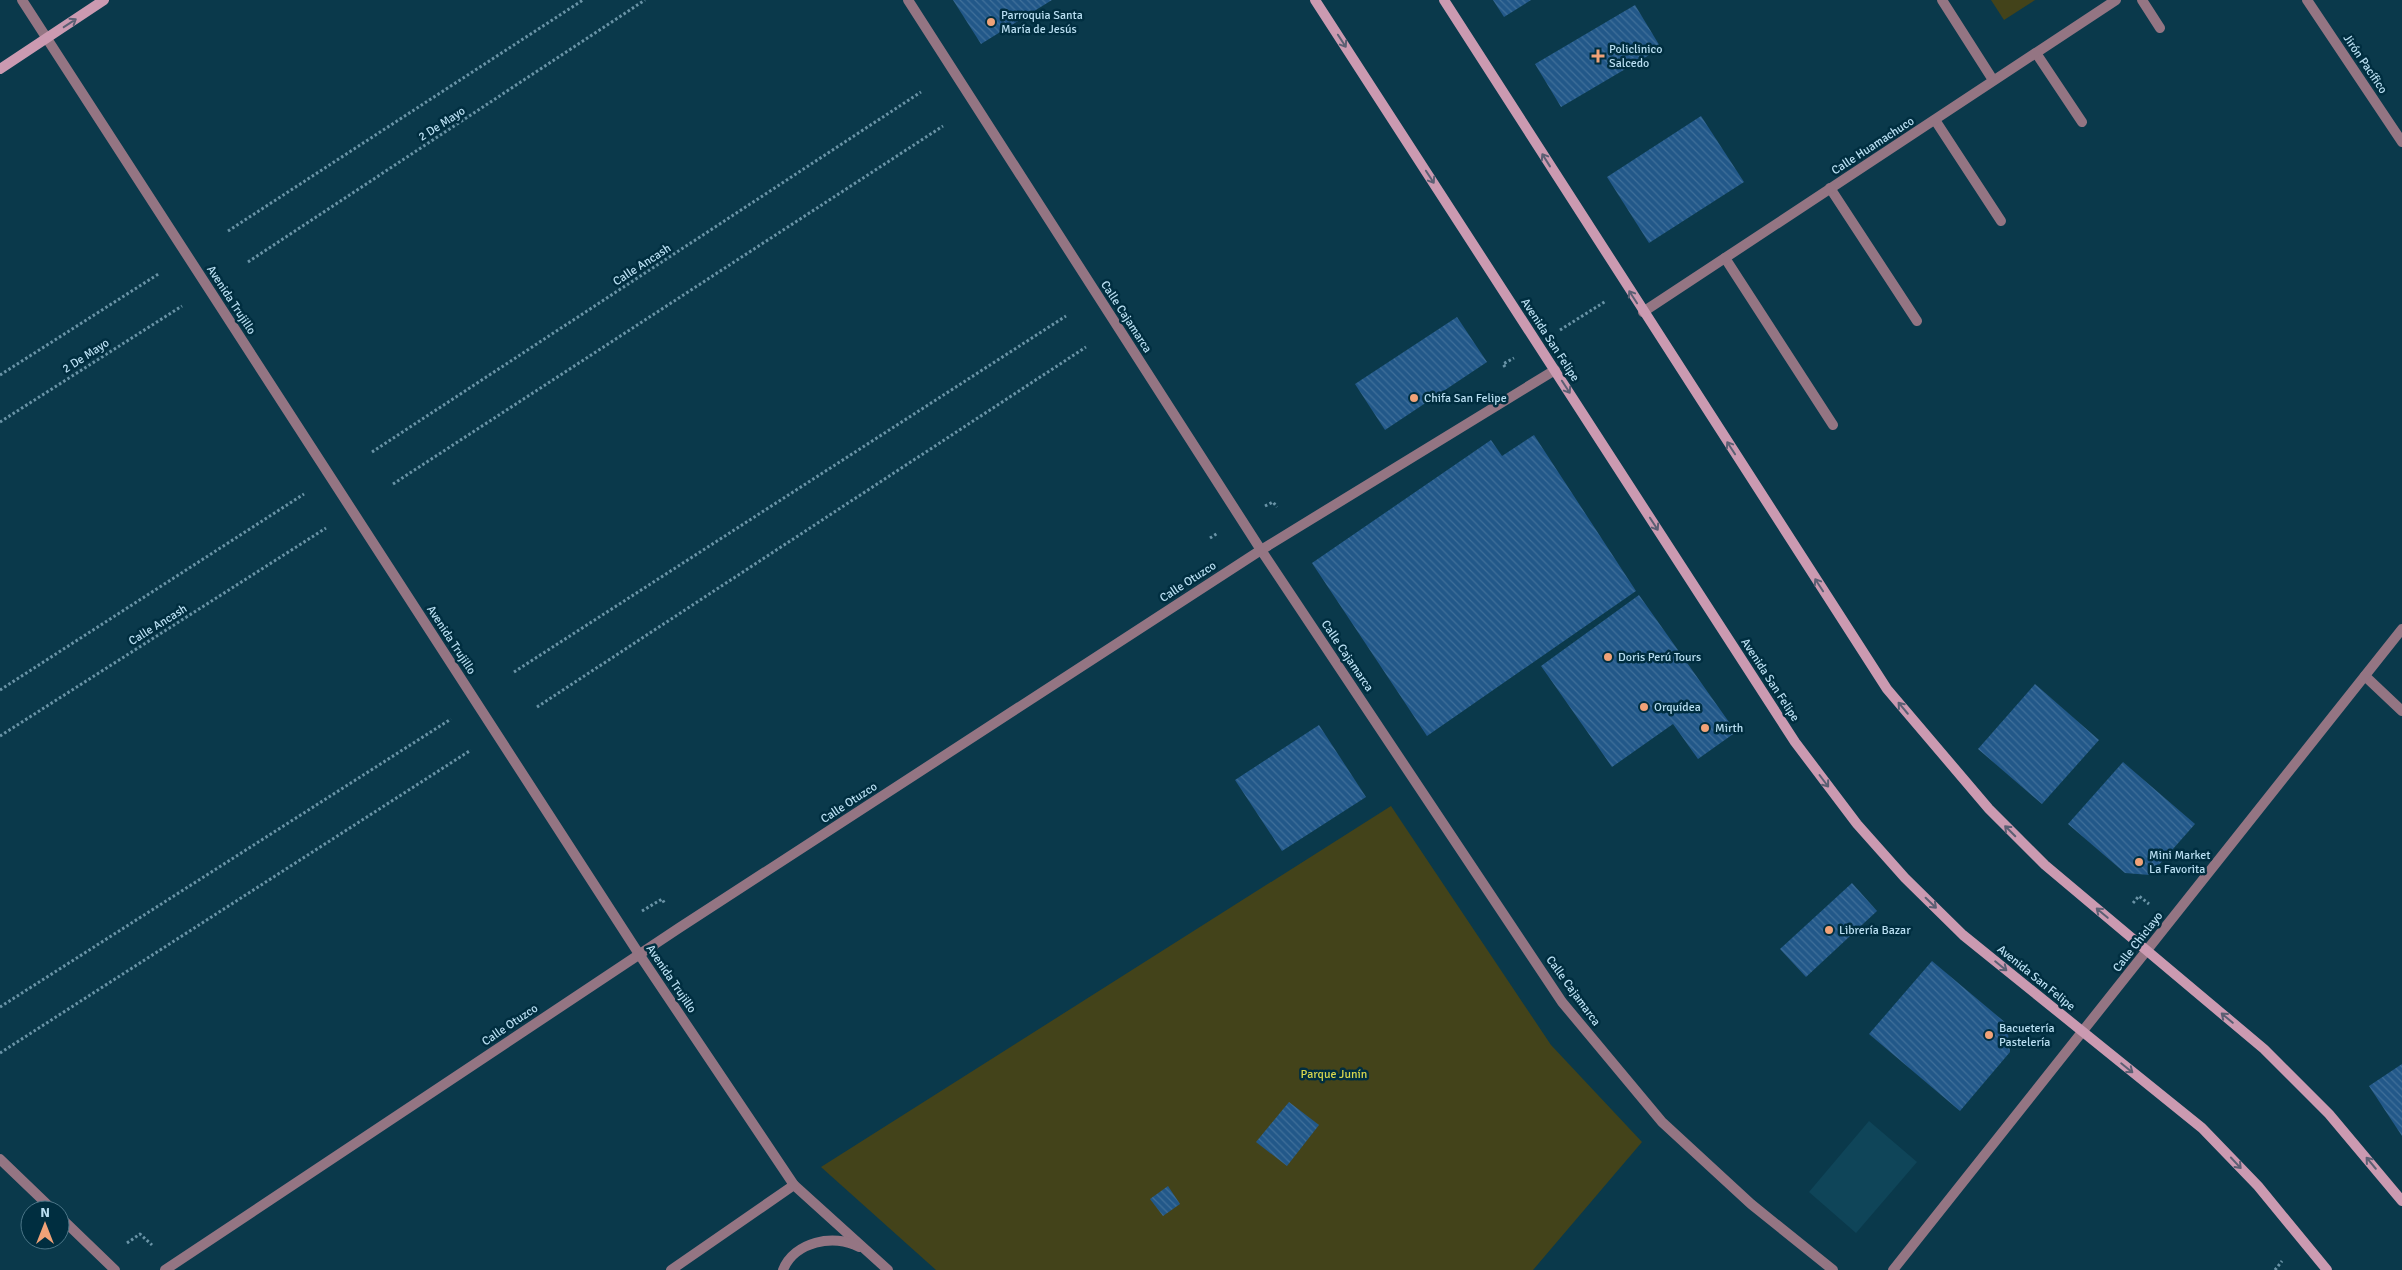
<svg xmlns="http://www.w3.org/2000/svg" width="2402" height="1270" viewBox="0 0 2402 1270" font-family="Signika,sans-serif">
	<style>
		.built { fill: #0f4559 }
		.park { fill: #43431a }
		.building { fill: url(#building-back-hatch) }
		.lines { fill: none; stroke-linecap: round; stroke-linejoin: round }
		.path { stroke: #6a94a7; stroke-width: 3; stroke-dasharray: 2.5 2.5; stroke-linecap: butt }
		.lane { stroke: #947583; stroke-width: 10 }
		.street { stroke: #947583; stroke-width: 10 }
		.secondary { stroke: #cb9ab1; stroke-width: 10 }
		.oneway { stroke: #5b5f73 }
		.poi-dot { fill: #f0a278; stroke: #002e40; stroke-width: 2 }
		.labels { text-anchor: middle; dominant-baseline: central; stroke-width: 5; stroke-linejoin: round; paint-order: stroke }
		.poi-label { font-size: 12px; fill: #b9dff2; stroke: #002e40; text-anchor: start }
		.street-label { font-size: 12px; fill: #b9dff2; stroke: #002e40 }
		.park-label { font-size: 12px; fill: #d7d74e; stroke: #002e40 }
	</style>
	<defs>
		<pattern id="building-back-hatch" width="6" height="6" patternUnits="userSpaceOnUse" patternTransform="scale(1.25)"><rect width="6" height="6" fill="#225889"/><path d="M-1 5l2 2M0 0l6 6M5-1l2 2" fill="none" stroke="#40709a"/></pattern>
	</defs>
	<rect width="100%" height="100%" fill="#0a394b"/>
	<polygon class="built" points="1869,1121 1917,1162 1856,1233 1809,1192"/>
	<g class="park">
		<polygon points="1991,0 2035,0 2004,20"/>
		<polygon points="1391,806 1551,1045 1642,1142 1533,1270 936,1270 821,1167"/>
	</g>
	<g class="building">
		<polygon points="953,0 1052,0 981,44"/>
		<polygon points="1493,0 1531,0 1504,17"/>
		<polygon points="1635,5 1661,48 1561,107 1535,64"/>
		<polygon points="1701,116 1744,182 1649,243 1607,177"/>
		<polygon points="1457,317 1487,362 1385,430 1355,384"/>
		<polygon points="1534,435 1636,591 1427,736 1312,563 1491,440 1502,456"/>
		<polygon points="1639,595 1736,732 1698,759 1673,724 1612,767 1541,666"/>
		<polygon points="2035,684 2099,740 2042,804 1978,749"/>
		<polygon points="1319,725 1366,797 1282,851 1235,780"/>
		<polygon points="2123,762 2195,824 2150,875 2125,873 2068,824"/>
		<polygon points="1852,883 1877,911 1806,977 1780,949"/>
		<polygon points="1932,961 2007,1024 2010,1052 1960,1111 1869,1034"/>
		<polygon points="2402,1064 2402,1136 2369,1086"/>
		<polygon points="1289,1102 1319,1125 1287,1166 1256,1142"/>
		<polygon points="1168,1186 1180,1204 1163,1216 1150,1199"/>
	</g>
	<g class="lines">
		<g class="path">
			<polyline points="228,231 583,0"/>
			<polyline points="248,262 645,0"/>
			<polyline points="1560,330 1606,301"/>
			<polyline points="1505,367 1503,364 1514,358"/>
			<polyline points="0,375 160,273"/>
			<polyline points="0,422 182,306"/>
			<polyline points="372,452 921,92"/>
			<polyline points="393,484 943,126"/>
			<polyline points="1265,506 1273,502 1277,507"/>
			<polyline points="1210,538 1218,533"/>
			<polyline points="514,672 1066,316"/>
			<polyline points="0,690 304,494"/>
			<polyline points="537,707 1086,347"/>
			<polyline points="0,736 326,528"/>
			<polyline points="2133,903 2139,896 2149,904"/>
			<polyline points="642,911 662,899 665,904"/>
			<polyline points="0,1007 451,719"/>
			<polyline points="0,1053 471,750"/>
			<polyline points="127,1243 140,1234 152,1245"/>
			<polyline points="2275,1270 2282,1261"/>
		</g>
		<g class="lane">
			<polyline points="2142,0 2160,28"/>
			<polyline points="2036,53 2082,122"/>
			<polyline points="1935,120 2001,221"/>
			<polyline points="1830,188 1917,321"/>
			<polyline points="1725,258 1833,425"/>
			<polyline points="794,1185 888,1270"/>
			<path d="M783 1270C794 1242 834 1233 859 1247"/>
		</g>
		<g class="street">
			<polyline points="22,0 639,954 794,1185 671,1270"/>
			<polyline points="908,0 1261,550 1562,1002 1662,1122 1751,1204 1833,1270"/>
			<polyline points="1942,0 1993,80"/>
			<polyline points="2307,0 2402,142"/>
			<polyline points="1643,312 2116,0"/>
			<polyline points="2365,676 2402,711"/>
			<polyline points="0,1159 53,1210"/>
			<polyline points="60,1217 115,1270"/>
			<polyline points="165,1270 679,928 1261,550 1555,370"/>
			<polyline points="1893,1270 2402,629"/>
		</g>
		<g class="secondary">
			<polyline points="1315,0 1795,742 1857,824 1905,878 1963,935 2202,1128 2258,1186 2327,1270"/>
			<polyline points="1444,0 1887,689 1989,809 2045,865 2264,1049 2329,1114 2402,1201"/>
			<polyline points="0,69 104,0"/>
		</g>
	</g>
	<defs><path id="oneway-shaft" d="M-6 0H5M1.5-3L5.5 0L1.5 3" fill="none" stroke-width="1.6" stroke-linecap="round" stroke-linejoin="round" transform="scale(1.25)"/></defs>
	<g class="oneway">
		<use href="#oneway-shaft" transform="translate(70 23) rotate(-33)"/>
		<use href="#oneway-shaft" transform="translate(1342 41) rotate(57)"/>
		<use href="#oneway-shaft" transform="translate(1546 160) rotate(-122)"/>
		<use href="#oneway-shaft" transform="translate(1430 177) rotate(57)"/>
		<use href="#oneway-shaft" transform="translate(1633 297) rotate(-123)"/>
		<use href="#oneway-shaft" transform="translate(1566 387) rotate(57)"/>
		<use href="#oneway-shaft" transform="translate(1731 448) rotate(-123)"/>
		<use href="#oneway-shaft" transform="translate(1654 524) rotate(57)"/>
		<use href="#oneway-shaft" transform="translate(1819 585) rotate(-123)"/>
		<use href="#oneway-shaft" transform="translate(1903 708) rotate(-130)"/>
		<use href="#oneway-shaft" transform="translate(1824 781) rotate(53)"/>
		<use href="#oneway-shaft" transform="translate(2010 831) rotate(-135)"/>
		<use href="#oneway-shaft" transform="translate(1931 903) rotate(44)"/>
		<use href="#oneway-shaft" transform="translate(2102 913) rotate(-140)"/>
		<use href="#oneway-shaft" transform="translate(2001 966) rotate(39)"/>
		<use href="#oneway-shaft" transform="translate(2227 1018) rotate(-140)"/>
		<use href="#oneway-shaft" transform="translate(2127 1068) rotate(39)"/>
		<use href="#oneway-shaft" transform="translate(2236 1163) rotate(47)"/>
		<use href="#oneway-shaft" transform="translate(2371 1163) rotate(-130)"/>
	</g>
	<g class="poi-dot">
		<circle cx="991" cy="22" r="5"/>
		<path d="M1595.5 48.5h5v5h5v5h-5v5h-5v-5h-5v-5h5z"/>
		<circle cx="1414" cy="398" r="5"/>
		<circle cx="1608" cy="657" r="5"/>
		<circle cx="1644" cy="707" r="5"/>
		<circle cx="1705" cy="728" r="5"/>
		<circle cx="2139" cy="862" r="5"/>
		<circle cx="1829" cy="930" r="5"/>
		<circle cx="1989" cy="1035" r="5"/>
	</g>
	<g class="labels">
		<g class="poi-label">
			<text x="1001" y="15">Parroquia Santa<tspan x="1001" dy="14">María de Jesús</tspan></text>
			<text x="1609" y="49">Policlinico<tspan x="1609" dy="14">Salcedo</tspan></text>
			<text x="1424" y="398">Chifa San Felipe</text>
			<text x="1618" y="657">Doris Perú Tours</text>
			<text x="1654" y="707">Orquídea</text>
			<text x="1715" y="728">Mirth</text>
			<text x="2149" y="855">Mini Market<tspan x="2149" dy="14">La Favorita</tspan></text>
			<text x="1839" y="930">Librería Bazar</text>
			<text x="1999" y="1028">Bacuetería<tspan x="1999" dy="14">Pastelería</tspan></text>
		</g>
		<g class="street-label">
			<text transform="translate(2365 64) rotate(56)">Jirón Pacífico</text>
			<text transform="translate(442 124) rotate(-33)">2 De Mayo</text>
			<text transform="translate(1873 146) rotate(-33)">Calle Huamachuco</text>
			<text transform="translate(642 265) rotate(-33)">Calle Ancash</text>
			<text transform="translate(231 300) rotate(57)">Avenida Trujillo</text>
			<text transform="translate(1126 317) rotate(57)">Calle Cajamarca</text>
			<text transform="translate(1550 340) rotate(57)">Avenida San Felipe</text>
			<text transform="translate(86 356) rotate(-33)">2 De Mayo</text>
			<text transform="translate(1188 582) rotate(-33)">Calle Otuzco</text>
			<text transform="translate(158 625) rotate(-32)">Calle Ancash</text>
			<text transform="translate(451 640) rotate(57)">Avenida Trujillo</text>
			<text transform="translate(1347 656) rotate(56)">Calle Cajamarca</text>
			<text transform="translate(1770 680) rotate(57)">Avenida San Felipe</text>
			<text transform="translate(849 803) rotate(-33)">Calle Otuzco</text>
			<text transform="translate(2138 942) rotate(-52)">Calle Chiclayo</text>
			<text transform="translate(2036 978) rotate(39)">Avenida San Felipe</text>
			<text transform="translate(671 979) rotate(56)">Avenida Trujillo</text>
			<text transform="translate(1573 991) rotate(54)">Calle Cajamarca</text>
			<text transform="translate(510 1025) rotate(-34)">Calle Otuzco</text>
		</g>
		<g class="park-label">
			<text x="1334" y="1074">Parque Junín</text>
		</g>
	</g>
	<g transform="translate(45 1225)"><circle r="24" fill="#002e40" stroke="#4a7587"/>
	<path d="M0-4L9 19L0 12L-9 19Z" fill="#f0a278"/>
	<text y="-8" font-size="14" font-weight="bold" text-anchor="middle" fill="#b9dff2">N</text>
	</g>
</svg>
